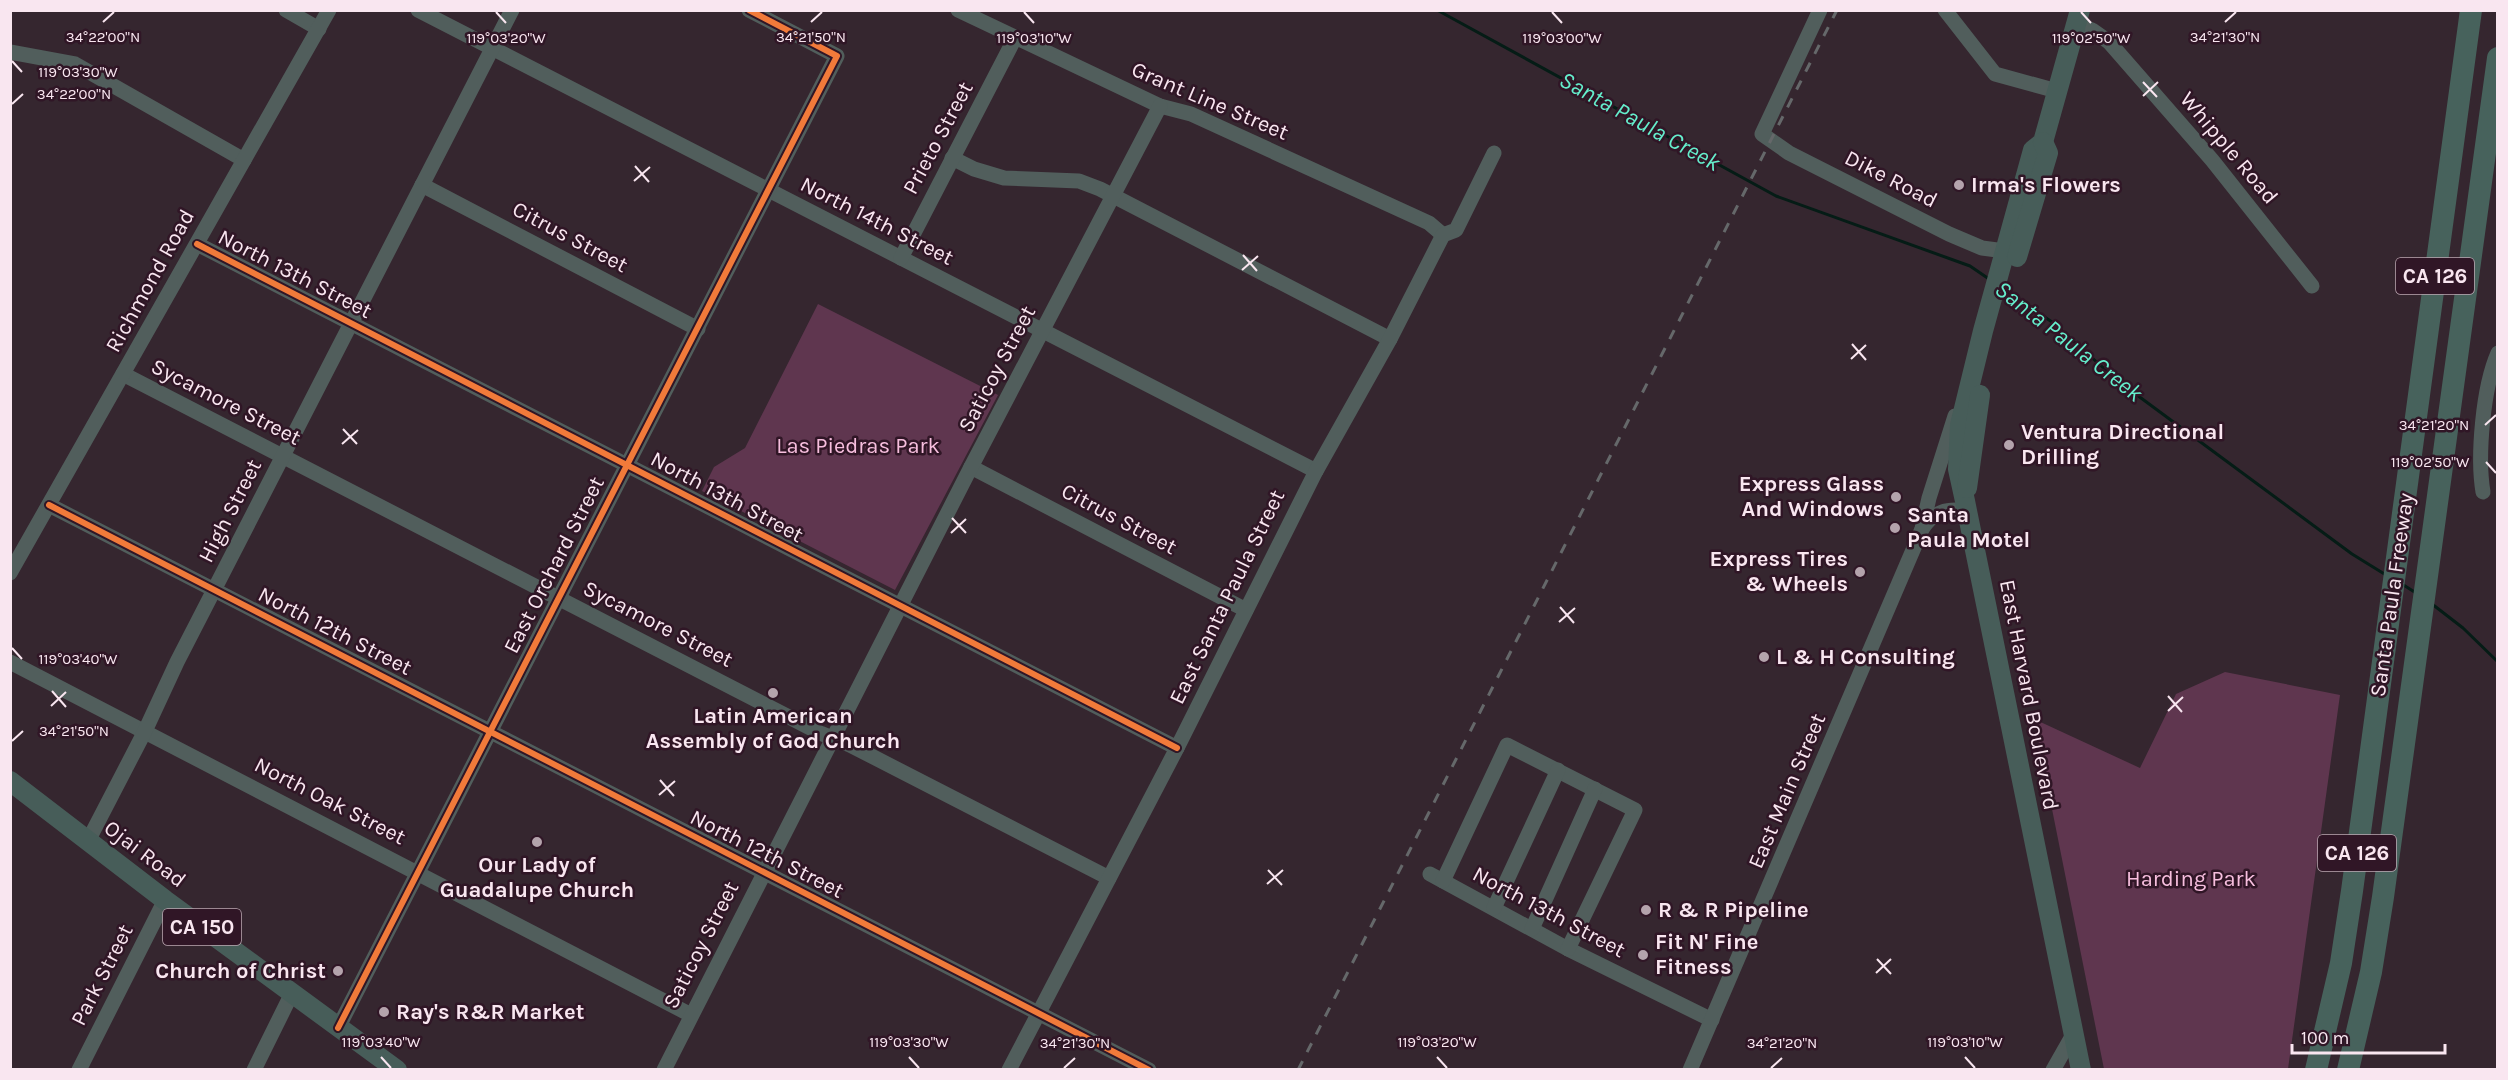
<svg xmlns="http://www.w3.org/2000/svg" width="2508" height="1080" viewBox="0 0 2508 1080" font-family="Karla,sans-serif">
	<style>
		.green { fill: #5f364f }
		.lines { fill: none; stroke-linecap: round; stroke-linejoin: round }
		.stream { stroke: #051c16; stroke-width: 3 }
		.minor { stroke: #515e5c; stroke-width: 15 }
		.major { stroke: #475d59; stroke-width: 20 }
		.highway { stroke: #47625c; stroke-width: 22 }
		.rail { stroke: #65686a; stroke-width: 3; stroke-dasharray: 10 10; stroke-linecap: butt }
		.cycleway-casing { stroke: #301626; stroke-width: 10 }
		.cycleway { stroke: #f17a3a; stroke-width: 6 }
		.ticks { fill: none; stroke: #f9e6f0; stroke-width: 2 }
		.poi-dot { fill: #b4a3ac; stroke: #301626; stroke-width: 2 }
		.labels { text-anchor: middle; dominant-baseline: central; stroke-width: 5; stroke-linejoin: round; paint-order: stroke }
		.shield { fill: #301626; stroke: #bda8b3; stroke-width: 1.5 }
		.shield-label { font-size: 21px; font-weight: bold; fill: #f9e6f0 }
		.street-label { font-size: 22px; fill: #f9e6f0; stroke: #301626 }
		.poi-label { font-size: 22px; font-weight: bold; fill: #f9e6f0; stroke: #301626; text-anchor: start }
		.park-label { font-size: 22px; fill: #f7bede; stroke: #301626 }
		.water-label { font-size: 24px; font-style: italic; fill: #65eecc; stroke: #301626 }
		.ticks-label { font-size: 15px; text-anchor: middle; fill: #f9e6f0; stroke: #301626; stroke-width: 5; stroke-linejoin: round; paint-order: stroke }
	</style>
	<rect width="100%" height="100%" fill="#35262f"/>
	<g class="green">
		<polygon points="818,304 998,395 895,590 702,491 714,467 745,448"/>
		<polygon points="2225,672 2340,695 2288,1069 2104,1069 2034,719 2140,768 2176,694"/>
	</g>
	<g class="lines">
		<g class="stream">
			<polyline points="1437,10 1776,196 1970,266 1989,279"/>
			<polyline points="2002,288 2052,322 2118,381 2352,554 2386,575"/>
			<polyline points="2402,584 2416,593"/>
			<polyline points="2432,604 2463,628 2498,662"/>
		</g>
		<g class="minor">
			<polyline points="286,10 319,29"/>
			<polyline points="418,10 1316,471"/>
			<polyline points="958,10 1160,106 1191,114 1429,223 1443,235"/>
			<polyline points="1820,10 1762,134 1789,153 1949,234 1982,248 2005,251"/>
			<polyline points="1945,10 1995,74 2057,91"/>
			<polyline points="2076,24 2092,30 2109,42 2212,160 2312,286"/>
			<polyline points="10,52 75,64 244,160"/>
			<polyline points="952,158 974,169 1004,178 1079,181 1100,189 1390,339"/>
			<polyline points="422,185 698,329"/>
			<polyline points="197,244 1177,748"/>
			<polyline points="901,258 1015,38"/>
			<polyline points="123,374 820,733 850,745 1109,878"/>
			<polyline points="971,467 1246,610"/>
			<path d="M2483 492C2477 456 2483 387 2498 353"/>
			<polyline points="49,505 1149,1070"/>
			<path d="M1922 529C1933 512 1947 508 1966 511"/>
			<polyline points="10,573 329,10"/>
			<polyline points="10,662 691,1015"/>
			<polyline points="88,841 145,731 177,662 512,10"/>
			<polyline points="1430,874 1568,949 1712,1020"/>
			<polyline points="1443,881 1507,745 1635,810 1568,949"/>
			<polyline points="1494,908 1558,770"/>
			<polyline points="1532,929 1595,789"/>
			<polyline points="338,1028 837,56 749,10"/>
			<polyline points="79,1070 165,900"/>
			<polyline points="254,1070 292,993"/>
			<polyline points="664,1070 971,467 1160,106"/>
			<polyline points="1009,1070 1177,748 1316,471 1390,339 1443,235 1456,230 1494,153"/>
			<polyline points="1690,1070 1922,529 1929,498 1955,416"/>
			<polyline points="2053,1070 2074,1033"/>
		</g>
		<g class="major">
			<polyline points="2080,10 2043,142 2033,150 1983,331 1960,425 1958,469 1965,501 2081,1070"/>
			<polyline points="2017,257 2048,153 2043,142"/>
			<polyline points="1967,488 1980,395"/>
			<polyline points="10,781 165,900 397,1070"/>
		</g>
		<g class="highway">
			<polyline points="2316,1070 2341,963 2352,891 2471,10"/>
			<polyline points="2348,1070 2371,972 2383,897 2498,58"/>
		</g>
		<polyline class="rail" points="1298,1070 1837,10"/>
		<g class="cycleway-casing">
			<g id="cycleway">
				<polyline points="197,244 1177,748"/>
				<polyline points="49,505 1149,1070"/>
				<polyline points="338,1028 837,56 749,10"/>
			</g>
		</g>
		<use href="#cycleway" class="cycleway"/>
	</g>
	<path class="ticks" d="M496 12 506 23M1024 12 1034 23M1552 12 1562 23M2081 12 2091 23M103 22 114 12M811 22 822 12M2225 22 2236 12M12 61 22 72M2143 82 2157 97M2143 96 2158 82M12 104 23 94M635 166 649 182M634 181 650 167M1243 255 1257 271M1242 270 1258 256M1852 344 1866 360M1851 359 1866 345M2485 425 2496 415M343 429 357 444M342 444 358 430M2486 462 2496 473M952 518 966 533M951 533 966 519M1560 607 1574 623M1559 622 1575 608M12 648 22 659M52 691 66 707M2168 696 2182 712M51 706 66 692M2168 711 2183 697M12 741 23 731M660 780 674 796M659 795 675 781M1268 870 1282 885M1267 884 1283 870M1877 959 1891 974M1876 973 1891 959M381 1057 391 1068M909 1057 919 1068M1437 1057 1447 1068M1965 1057 1975 1068M1064 1068 1075 1058M1771 1068 1782 1058"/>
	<g class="poi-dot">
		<circle cx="1959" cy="185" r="6"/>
		<circle cx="2009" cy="445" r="6"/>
		<circle cx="1896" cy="497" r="6"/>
		<circle cx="1895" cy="528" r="6"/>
		<circle cx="1860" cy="572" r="6"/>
		<circle cx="1764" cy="657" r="6"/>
		<circle cx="773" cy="693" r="6"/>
		<circle cx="537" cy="842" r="6"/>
		<circle cx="1646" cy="910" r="6"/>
		<circle cx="1643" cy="955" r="6"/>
		<circle cx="338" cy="971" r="6"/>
		<circle cx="384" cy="1012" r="6"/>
	</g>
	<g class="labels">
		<g class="shield">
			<rect x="2396" y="258" width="78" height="36" rx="4.5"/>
			<rect x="2318" y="835" width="78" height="36" rx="4.5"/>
			<rect x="163" y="909" width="78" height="36" rx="4.5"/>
		</g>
		<g class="shield-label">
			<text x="2435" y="276">CA 126</text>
			<text x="2357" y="853">CA 126</text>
			<text x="202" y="927">CA 150</text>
		</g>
		<g class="street-label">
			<text transform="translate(1210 101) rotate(23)">Grant Line Street</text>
			<text transform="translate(938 138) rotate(-62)">Prieto Street</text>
			<text transform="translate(2229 148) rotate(50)">Whipple Road</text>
			<text transform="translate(1891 179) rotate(27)">Dike Road</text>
			<text transform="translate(877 221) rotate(27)">North 14th Street</text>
			<text transform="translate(570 237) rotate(28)">Citrus Street</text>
			<text transform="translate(295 274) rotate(27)">North 13th Street</text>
			<text transform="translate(150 281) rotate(-61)">Richmond Road</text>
			<text transform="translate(997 369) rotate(-62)">Saticoy Street</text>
			<text transform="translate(226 402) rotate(27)">Sycamore Street</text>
			<text transform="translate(727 497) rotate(28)">North 13th Street</text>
			<text transform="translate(230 511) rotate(-63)">High Street</text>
			<text transform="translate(1119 519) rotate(28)">Citrus Street</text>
			<text transform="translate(554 565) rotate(-63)">East Orchard Street</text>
			<text transform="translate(2392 595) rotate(-82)">Santa Paula Freeway</text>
			<text transform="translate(1227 597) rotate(-64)">East Santa Paula Street</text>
			<text transform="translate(658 624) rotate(27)">Sycamore Street</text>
			<text transform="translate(335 631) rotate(27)">North 12th Street</text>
			<text transform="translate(2029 695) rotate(79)">East Harvard Boulevard</text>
			<text transform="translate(1787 791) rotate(-67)">East Main Street</text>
			<text transform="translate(330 801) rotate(27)">North Oak Street</text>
			<text transform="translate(145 854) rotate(37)">Ojai Road</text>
			<text transform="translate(767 854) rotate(27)">North 12th Street</text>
			<text transform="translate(1549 912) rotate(28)">North 13th Street</text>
			<text transform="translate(701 945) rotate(-63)">Saticoy Street</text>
			<text transform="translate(102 975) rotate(-63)">Park Street</text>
		</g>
		<g class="poi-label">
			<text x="1971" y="185">Irma's Flowers</text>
			<text x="2021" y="432">Ventura Directional<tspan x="2021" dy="25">Drilling</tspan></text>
			<text x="1884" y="484" text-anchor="end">Express Glass<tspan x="1884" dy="25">And Windows</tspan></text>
			<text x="1907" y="515">Santa<tspan x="1907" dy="25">Paula Motel</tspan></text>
			<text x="1848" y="559" text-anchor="end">Express Tires<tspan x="1848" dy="25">&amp; Wheels</tspan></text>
			<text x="1776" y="657">L &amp; H Consulting</text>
			<text x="773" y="716" text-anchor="middle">Latin American<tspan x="773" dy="25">Assembly of God Church</tspan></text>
			<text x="537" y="865" text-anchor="middle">Our Lady of<tspan x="537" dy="25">Guadalupe Church</tspan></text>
			<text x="1658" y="910">R &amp; R Pipeline</text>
			<text x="1655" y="942">Fit N' Fine<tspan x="1655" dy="25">Fitness</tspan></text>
			<text x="326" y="971" text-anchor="end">Church of Christ</text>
			<text x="396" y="1012">Ray's R&amp;R Market</text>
		</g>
		<g class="park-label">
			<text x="858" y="446">Las Piedras Park</text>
			<text x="2191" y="879">Harding Park</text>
		</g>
		<g class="water-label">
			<text transform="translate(1640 121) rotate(29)">Santa Paula Creek</text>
			<text transform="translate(2069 341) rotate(38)">Santa Paula Creek</text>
		</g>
	</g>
	<g class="ticks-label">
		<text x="103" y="42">34°22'00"N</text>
		<text x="811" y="42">34°21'50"N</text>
		<text x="2225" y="42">34°21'30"N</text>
		<text x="506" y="43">119°03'20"W</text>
		<text x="1034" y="43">119°03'10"W</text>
		<text x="1562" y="43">119°03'00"W</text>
		<text x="2091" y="43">119°02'50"W</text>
		<text x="78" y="77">119°03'30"W</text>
		<text x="74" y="99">34°22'00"N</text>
		<text x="2434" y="430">34°21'20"N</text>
		<text x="2430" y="467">119°02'50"W</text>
		<text x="78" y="664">119°03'40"W</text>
		<text x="74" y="736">34°21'50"N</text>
		<text x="381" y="1047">119°03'40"W</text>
		<text x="909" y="1047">119°03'30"W</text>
		<text x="1437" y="1047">119°03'20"W</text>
		<text x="1965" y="1047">119°03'10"W</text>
		<text x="1075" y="1048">34°21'30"N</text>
		<text x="1782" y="1048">34°21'20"N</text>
	</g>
	<rect width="2508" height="1080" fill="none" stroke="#f9e6f0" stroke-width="24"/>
	<path d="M2292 1044v9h153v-9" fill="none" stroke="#f9e6f0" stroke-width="3"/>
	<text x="2301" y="1044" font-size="18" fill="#f9e6f0" stroke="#301626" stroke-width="4.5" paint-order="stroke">100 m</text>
</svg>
